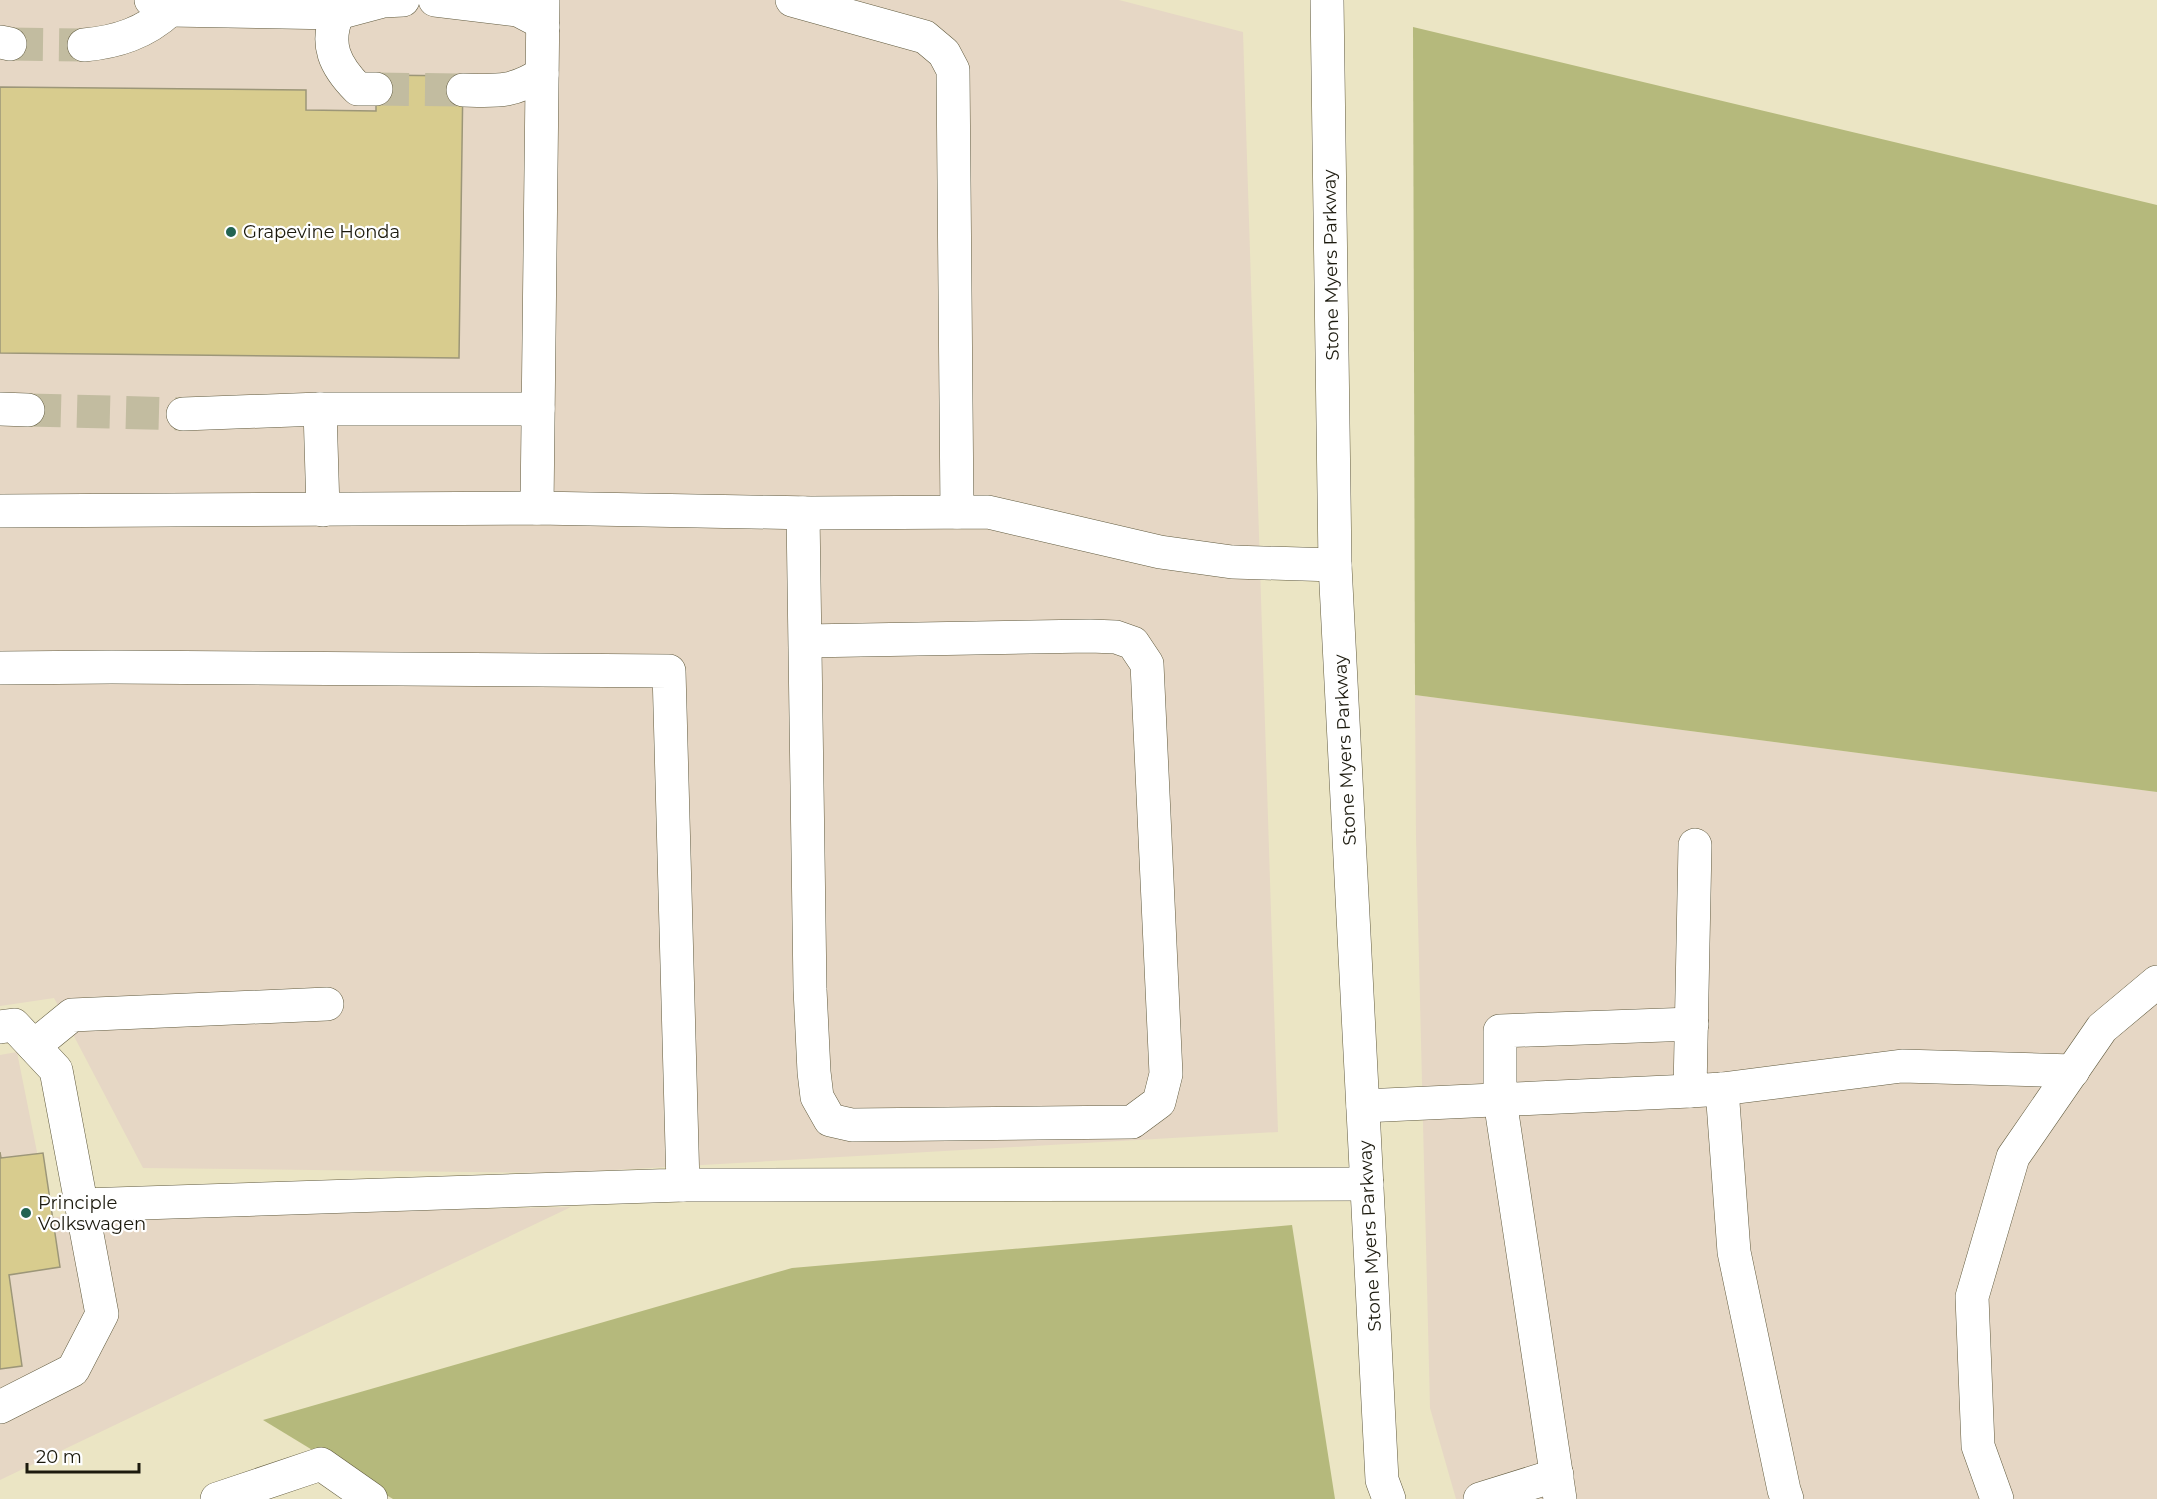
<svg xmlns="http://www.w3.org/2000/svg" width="2157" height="1499" viewBox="0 0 2157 1499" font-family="Montserrat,sans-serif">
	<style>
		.commercial { fill: #e6d7c5 }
		.forest { fill: #b5b97c }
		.building { fill: #d8cc8e; stroke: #9c9678; stroke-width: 1.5 }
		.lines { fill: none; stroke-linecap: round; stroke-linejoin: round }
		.minor-tunnel { stroke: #c2bca0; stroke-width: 33; stroke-dasharray: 33 16; stroke-linecap: butt }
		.minor-casing { stroke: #615b3f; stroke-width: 34 }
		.minor { stroke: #fff; stroke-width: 33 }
		.poi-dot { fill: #226351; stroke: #fff; stroke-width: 2 }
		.labels { text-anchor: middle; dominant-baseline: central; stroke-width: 4.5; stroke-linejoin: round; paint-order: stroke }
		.poi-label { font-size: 18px; fill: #1c1a0e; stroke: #fff; text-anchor: start }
		.street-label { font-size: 18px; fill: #1c1a0e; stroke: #fff }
	</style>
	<rect width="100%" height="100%" fill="#ebe5c4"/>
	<g class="commercial">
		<polygon points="0,0 1119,0 1243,32 1278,1132 561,1173 143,1168 54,998 0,1006"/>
		<polygon points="1415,695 2157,792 2157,1499 1456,1499 1430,1408 1416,838"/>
		<polygon points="17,1052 50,1217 571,1207 0,1480 0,1055"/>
	</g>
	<g class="forest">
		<polygon points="1413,27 2157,205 2157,792 1415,695"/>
		<polygon points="1292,1225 1335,1499 393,1499 263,1420 792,1268"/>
	</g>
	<g class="building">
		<polygon points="376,75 463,76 459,358 0,353 0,87 306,90 306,110 376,111"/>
		<polygon points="0,1152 1,1158 43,1153 60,1267 9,1275 22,1366 0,1369"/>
	</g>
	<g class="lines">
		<g class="minor-tunnel">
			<polyline points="10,44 84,45"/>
			<polyline points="376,89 463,90"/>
			<polyline points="28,410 183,414"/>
		</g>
		<g class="minor-casing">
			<g id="minor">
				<polyline points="151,0 170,10 338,13 383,1 403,0"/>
				<polyline points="435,0 518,10 537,20 543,27"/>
				<polyline points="792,0 925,37 944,53 953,70 957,512"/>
				<polyline points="1327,0 1335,565 1382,1480 1389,1499"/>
				<path d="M338 13C324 44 335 66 358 89H376"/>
				<polyline points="0,42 10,44"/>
				<path d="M84 45C117 42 145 33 170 10"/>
				<path d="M463 90C498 91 511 93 542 74"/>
				<polyline points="0,409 28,410"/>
				<polyline points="320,409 538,409"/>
				<polyline points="183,414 320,409 323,510"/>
				<polyline points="537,508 543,0"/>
				<polyline points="0,511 537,508 811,513 988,512 1160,552 1232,562 1335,565"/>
				<polyline points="803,513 810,989 814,1072 817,1097 830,1120 852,1125 1132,1122 1159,1102 1166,1074 1147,664 1133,643 1116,637 1090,636 805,641"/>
				<polyline points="0,668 112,667 669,671 683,1185 82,1205"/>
				<polyline points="1695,845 1690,1091 1722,1089 1902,1066 2073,1071"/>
				<polyline points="0,1027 14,1025 56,1070 102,1314 73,1370 0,1407"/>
				<polyline points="34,1046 72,1015 327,1004"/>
				<polyline points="1722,1089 1734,1252 1784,1490 1787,1499"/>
				<polyline points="1363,1106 1690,1091"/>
				<polyline points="683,1185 1367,1184"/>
				<polyline points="217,1499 321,1464 371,1499"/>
				<polyline points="1480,1499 1557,1475"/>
				<polyline points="1560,1499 1500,1100 1500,1031 1692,1024"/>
				<polyline points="1997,1499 1978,1446 1972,1297 2013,1157 2102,1028 2157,982"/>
			</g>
		</g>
		<use href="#minor" class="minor"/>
	</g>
	<g class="poi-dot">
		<circle cx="231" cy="232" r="6"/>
		<circle cx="26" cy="1213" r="6"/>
	</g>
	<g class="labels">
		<g class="poi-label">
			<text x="243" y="232">Grapevine Honda</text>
			<text x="38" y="1203">Principle<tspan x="38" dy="21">Volkswagen</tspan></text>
		</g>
		<g class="street-label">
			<text transform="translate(1331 265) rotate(-91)">Stone Myers Parkway</text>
			<text transform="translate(1345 750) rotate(-93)">Stone Myers Parkway</text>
			<text transform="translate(1370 1236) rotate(-93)">Stone Myers Parkway</text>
		</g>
	</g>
	<path d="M27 1463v9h112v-9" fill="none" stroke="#1c1a0e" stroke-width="3"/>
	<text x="36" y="1463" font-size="18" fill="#1c1a0e" stroke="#ffffff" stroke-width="4.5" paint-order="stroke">20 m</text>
</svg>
